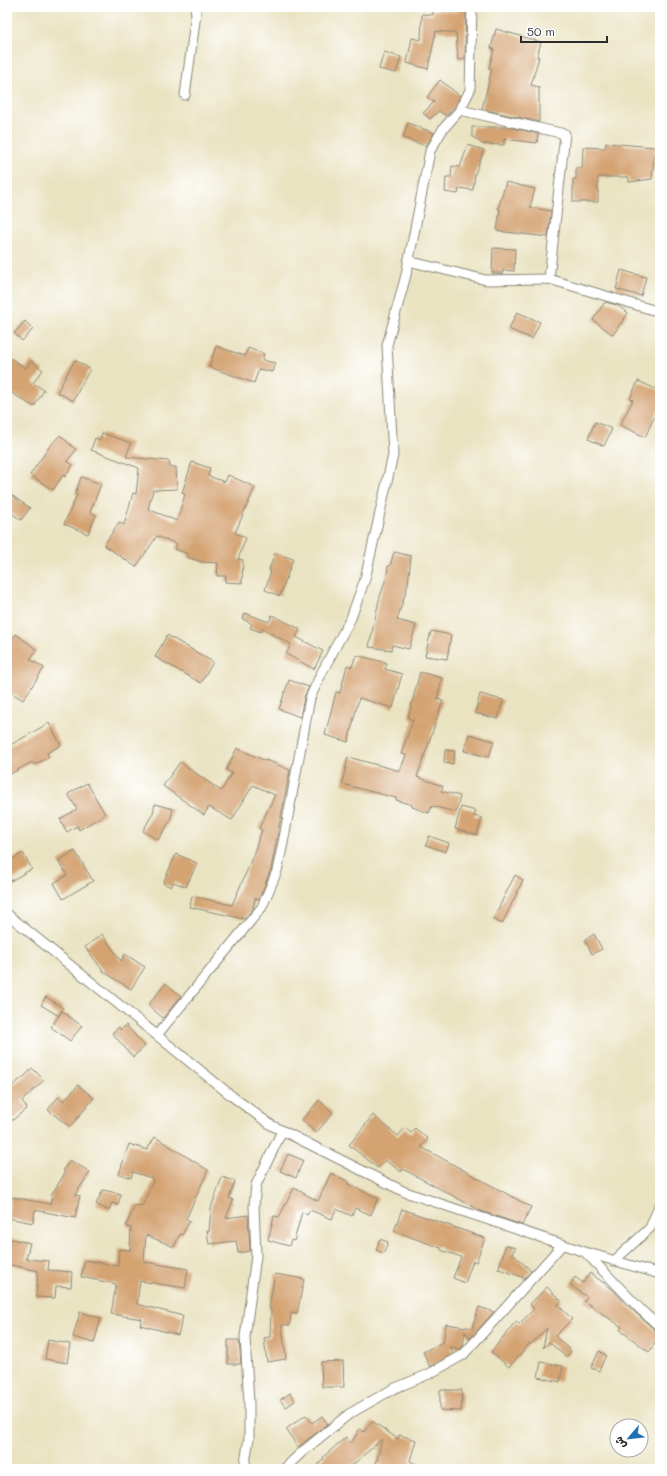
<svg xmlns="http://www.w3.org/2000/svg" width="667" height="1476" viewBox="0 0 667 1476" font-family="Mali,'Playpen Sans Arabic',sans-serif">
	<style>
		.building { fill: #d4a372 }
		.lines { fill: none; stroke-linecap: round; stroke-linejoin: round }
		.street-casing { stroke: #8a8776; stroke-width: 11 }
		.street { stroke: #fff; stroke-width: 9 }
	</style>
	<rect width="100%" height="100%" fill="#fff"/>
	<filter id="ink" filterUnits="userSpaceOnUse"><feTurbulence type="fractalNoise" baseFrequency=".025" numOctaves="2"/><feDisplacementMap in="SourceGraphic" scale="8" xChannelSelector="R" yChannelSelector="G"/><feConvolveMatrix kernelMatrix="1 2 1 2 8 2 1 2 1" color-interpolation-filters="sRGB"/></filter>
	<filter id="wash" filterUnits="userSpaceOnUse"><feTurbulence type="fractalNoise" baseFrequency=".012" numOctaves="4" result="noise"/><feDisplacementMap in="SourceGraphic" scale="16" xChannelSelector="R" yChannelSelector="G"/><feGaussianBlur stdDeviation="0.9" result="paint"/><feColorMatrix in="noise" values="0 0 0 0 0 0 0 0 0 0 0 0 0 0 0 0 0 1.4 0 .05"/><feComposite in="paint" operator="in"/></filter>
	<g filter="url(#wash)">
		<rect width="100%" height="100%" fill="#eae3c2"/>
		<g id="blocks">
			<g class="building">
				<polygon points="459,7 466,7 465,59 458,60 456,33 436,31 428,69 407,63 412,38 421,40 422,14 433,15 433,10 458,12"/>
				<polygon points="496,29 541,42 537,57 539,57 531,85 539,87 539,122 482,109 492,69 489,68 494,49 491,48"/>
				<polygon points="384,52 401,57 396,73 379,69"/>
				<polygon points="440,80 460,96 456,105 446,116 439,111 430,119 423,113 434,102 427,97"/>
				<polygon points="408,123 434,133 426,146 403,138"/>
				<polygon points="472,127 509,127 538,134 537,143 504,139 504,145 482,144 472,136"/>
				<polygon points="606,143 655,147 652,179 629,182 629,177 598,177 598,202 573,202 573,179 576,179 576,168 582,168 583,147 605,148"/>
				<polygon points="468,145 484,150 475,174 473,190 459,188 458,194 445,192 446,177 451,177 452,166 460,167"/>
				<polygon points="506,182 535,189 530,207 551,211 548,237 497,231 500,209 498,209"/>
				<polygon points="493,248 515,249 514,271 503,270 503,273 492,273"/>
				<polygon points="621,270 646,277 641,296 616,289"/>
				<polygon points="605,302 617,305 628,313 613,335 593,320"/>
				<polygon points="517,312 540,322 532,339 509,329"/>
				<polygon points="25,321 33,329 22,341 14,333"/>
				<polygon points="216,346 245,356 248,348 264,354 262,360 275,363 272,372 259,369 254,383 209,367"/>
				<polygon points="7,356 26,368 31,361 43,370 33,383 44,390 34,407 7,390"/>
				<polygon points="75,360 90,369 73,401 57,392"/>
				<polygon points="638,381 660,391 660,413 657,411 645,437 620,425 633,400 630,399"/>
				<polygon points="595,422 612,429 604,446 588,439"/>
				<polygon points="102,433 131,443 126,457 169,461 170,467 176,467 177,489 153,490 148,509 177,521 185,494 182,493 192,462 210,468 208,476 225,482 228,475 255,487 235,533 246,538 238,559 243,560 242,583 225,582 226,576 217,576 218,563 202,562 187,557 188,554 175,549 177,544 157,536 136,567 104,545 119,522 124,525 133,493 136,494 139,468 91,450 95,438 100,440"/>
				<polygon points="60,435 76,450 67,461 73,465 65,477 63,475 53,490 30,475 49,447"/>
				<polygon points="81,477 101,484 90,512 96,515 88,534 64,524 77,495 75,494"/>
				<polygon points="7,492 30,508 21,520 7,510"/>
				<polygon points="394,552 411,556 408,584 397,620 416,625 409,649 392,645 391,650 369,647 379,600 387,575 388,566 390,566"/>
				<polygon points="275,553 293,559 280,596 265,590 271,571 269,570"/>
				<polygon points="245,613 269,622 272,615 300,629 296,637 323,651 314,669 286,654 291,644 262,629 261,632 250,628 252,624 243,619"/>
				<polygon points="431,631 451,635 447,659 425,656"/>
				<polygon points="16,634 37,650 30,659 44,668 23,700 7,690 7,638 11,641"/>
				<polygon points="167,635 213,662 201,683 155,657"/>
				<polygon points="356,655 387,663 385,669 402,674 393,708 359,698 348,742 325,735 336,692 340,693 347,665 352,667"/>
				<polygon points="420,672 442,678 437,699 443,701 417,777 443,786 441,791 460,796 456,812 432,806 429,813 412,807 412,805 396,800 396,798 342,784 348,757 400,771 406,755 401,754 413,720 408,718"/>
				<polygon points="289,680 309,687 304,697 300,717 279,709"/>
				<polygon points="480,694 503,700 498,719 475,713"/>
				<polygon points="49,723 61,745 47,753 49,757 34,765 32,762 7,776 7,747"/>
				<polygon points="469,734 494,741 489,757 464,751"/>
				<polygon points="237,748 266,761 266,760 290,770 271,869 259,900 255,898 253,909 244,919 190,907 192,896 232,905 249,866 262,830 259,828 275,795 253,785 232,820 209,807 204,815 163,786 180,762 221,791 232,773 226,770"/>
				<polygon points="445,750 455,751 453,764 444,763"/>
				<polygon points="87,783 105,814 79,830 77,826 67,832 60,819 77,809 68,794"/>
				<polygon points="155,804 173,809 170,821 158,840 143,831 153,813"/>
				<polygon points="461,807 476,811 474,816 482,818 477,835 455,829"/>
				<polygon points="429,836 449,843 446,852 426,845"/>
				<polygon points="75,851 93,881 63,899 54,883 67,875 58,861"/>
				<polygon points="23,853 32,869 7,883 7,862"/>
				<polygon points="176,854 197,863 186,887 174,882 171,887 163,883"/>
				<polygon points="515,875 523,880 502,924 493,919"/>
				<polygon points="102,934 121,961 125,954 145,967 131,989 104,972 85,947"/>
				<polygon points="594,934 602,949 592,954 585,940"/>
				<polygon points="166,983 181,996 163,1018 148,1005"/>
				<polygon points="46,997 63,1008 59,1016 41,1005"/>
				<polygon points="62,1011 82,1026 70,1041 51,1027"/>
				<polygon points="126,1025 145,1046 133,1057 112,1033 119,1027 121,1030"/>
				<polygon points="32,1068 44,1080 22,1101 27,1108 7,1125 7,1090 26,1075"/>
				<polygon points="78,1085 94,1098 70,1127 48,1110 58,1097 64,1101"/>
				<polygon points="319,1100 333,1113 316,1133 302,1120"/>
				<polygon points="373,1115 398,1136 405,1128 411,1133 415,1128 428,1139 421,1147 531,1207 522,1225 481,1211 403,1169 401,1172 385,1160 378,1168 349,1145"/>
				<polygon points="155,1137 208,1170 186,1219 190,1221 182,1235 180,1234 174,1247 146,1235 144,1262 188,1269 185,1288 140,1281 137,1304 183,1316 178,1335 140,1325 142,1319 111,1314 116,1284 81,1277 85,1260 118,1266 119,1249 130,1250 131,1228 126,1226 135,1205 142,1206 154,1179 133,1172 131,1178 119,1174 129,1144 147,1150"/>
				<polygon points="288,1154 303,1160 296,1178 280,1171"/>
				<polygon points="70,1160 90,1172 75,1195 80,1196 75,1218 35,1210 33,1223 8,1218 11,1197 50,1204 52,1194 65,1173 63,1171"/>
				<polygon points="331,1173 349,1182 348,1184 378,1198 371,1215 355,1208 352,1216 336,1209 332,1219 310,1210 307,1215 302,1212 294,1241 291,1240 289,1246 268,1240 274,1216 279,1217 294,1188 318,1201"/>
				<polygon points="222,1177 235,1181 229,1198 233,1200 226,1218 248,1215 250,1251 238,1253 236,1241 209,1244 207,1231 209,1232 211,1208"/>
				<polygon points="103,1190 121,1194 118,1205 112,1203 109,1211 96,1204"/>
				<polygon points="402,1209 485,1238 476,1262 473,1261 465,1283 453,1278 461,1257 441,1250 441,1248 394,1231"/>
				<polygon points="7,1238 30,1243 26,1259 49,1261 48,1270 72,1272 71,1287 56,1286 55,1298 36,1297 38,1271 7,1264"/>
				<polygon points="380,1239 388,1242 384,1253 376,1250"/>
				<polygon points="506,1245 516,1248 512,1253 531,1271 525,1278 499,1269 498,1270"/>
				<polygon points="590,1273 612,1289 628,1306 656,1331 660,1333 660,1336 649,1352 620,1330 622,1327 584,1301 587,1297 570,1285 575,1277 583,1283"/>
				<polygon points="275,1274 304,1279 297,1314 291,1313 290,1325 282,1325 286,1359 267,1362 264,1338 270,1337 271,1309 269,1308"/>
				<polygon points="547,1287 561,1301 558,1305 572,1319 555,1336 571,1351 566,1357 549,1342 543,1348 547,1328 531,1344 529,1344 509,1367 491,1352 516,1321 519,1324 534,1309 530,1304"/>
				<polygon points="479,1307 494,1312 470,1338 465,1332 463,1346 460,1349 450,1347 453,1354 430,1367 423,1352 443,1342 446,1324 472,1328"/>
				<polygon points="80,1312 101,1318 94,1343 73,1337"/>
				<polygon points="48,1340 70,1344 67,1363 45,1359"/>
				<polygon points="228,1340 239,1340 241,1364 228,1364"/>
				<polygon points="599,1351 606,1355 599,1371 591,1368"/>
				<polygon points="343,1361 344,1387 322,1387 321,1362"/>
				<polygon points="541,1362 563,1366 560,1382 538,1377"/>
				<polygon points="440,1390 462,1390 461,1411 440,1410"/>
				<polygon points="290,1393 295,1401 286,1407 280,1400"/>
				<polygon points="306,1415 312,1423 322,1416 328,1424 298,1447 286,1429"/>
				<polygon points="372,1421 398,1439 399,1435 416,1440 410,1461 426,1469 388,1469 388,1467 376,1464 382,1439 348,1469 315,1469 324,1458 323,1457 346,1437 351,1443 360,1429 364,1432"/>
			</g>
		</g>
	</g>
	<g filter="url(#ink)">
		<use href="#blocks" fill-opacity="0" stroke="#8a8776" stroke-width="1"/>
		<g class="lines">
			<g class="street-casing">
				<g id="street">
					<polyline points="185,95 196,14 195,7"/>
					<polyline points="460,110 565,134 549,279"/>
					<polyline points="408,261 486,280 549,279 660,312"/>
					<polyline points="7,914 233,1097 271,1125 405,1192 585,1252 660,1274"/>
					<polyline points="157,1035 262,907 277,871 283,843 310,698 322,672 351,618 365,579 393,455 387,345 406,275 430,151 443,129 460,110 470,90 472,7"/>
					<polyline points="586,1253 642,1311 660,1327"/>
					<polyline points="614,1261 650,1228 660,1204"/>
					<polyline points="244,1469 249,1438 249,1403 245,1337 256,1256 254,1205 256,1185 282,1131"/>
					<polyline points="284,1469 302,1452 349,1414 393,1389 429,1374 463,1355 562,1245"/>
				</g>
			</g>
			<use href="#street" class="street"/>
		</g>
	</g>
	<rect width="667" height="1476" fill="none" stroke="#fff" stroke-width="24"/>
	<g transform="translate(629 1438) rotate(242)"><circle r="19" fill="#ffffff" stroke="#aaaaaa"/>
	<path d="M0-3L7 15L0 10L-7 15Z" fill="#1f6fb2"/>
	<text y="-6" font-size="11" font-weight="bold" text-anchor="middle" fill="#2b2b2b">ش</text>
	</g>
	<path d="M521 36v6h86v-6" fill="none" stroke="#2b2b2b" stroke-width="2"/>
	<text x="527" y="36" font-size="12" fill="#2b2b2b" stroke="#ffffff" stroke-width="3" paint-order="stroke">50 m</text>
</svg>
